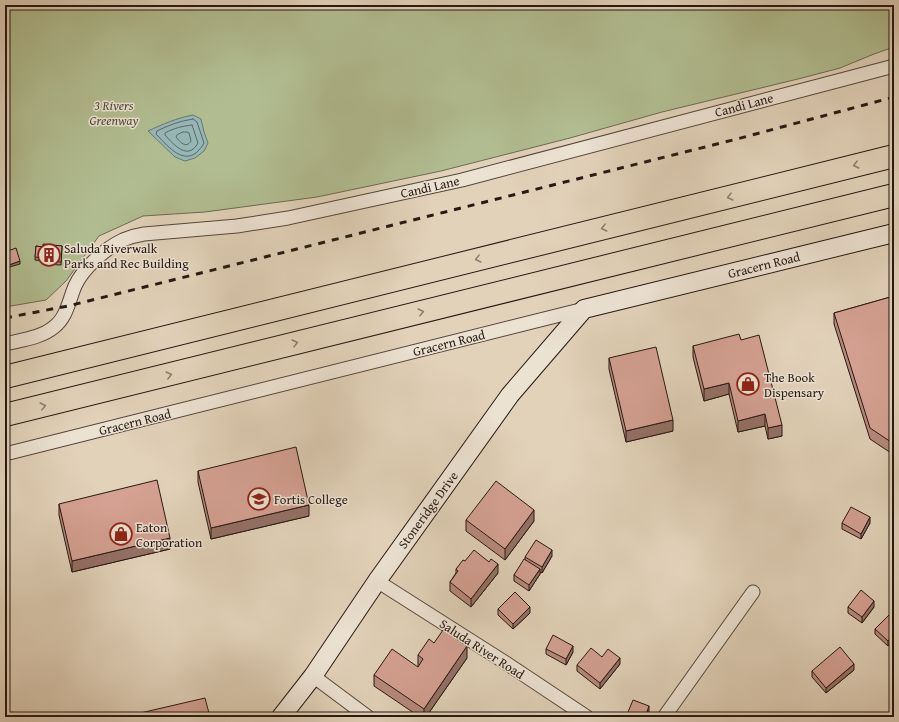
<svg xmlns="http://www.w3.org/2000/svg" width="899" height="722" viewBox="0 0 899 722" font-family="'Gentium Book Plus',serif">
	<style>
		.green { fill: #b1bd91; stroke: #6c6a52 }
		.water { fill: #96b6b6; stroke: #697775 }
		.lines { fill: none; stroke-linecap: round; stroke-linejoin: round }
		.shore { stroke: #5e6764; stroke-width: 1 }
		.street-casing { stroke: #55463d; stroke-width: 15 }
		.secondary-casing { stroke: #261813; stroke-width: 20 }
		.highway-casing { stroke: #261813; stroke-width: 24 }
		.street { stroke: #ece2d2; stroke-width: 13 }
		.secondary { stroke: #ece2d2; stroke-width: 18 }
		.highway { stroke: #e2d2ba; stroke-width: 22 }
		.rail { stroke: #261813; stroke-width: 3; stroke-dasharray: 7 7; stroke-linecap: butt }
		.wall { fill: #b78a7e; stroke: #261813 }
		.shaded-wall { fill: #957167; stroke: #261813 }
		.building { fill: #d5a193; stroke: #261813 }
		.oneway { stroke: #8d7e6f }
		.labels { text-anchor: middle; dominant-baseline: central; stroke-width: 3; stroke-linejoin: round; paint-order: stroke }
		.park-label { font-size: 13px; font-style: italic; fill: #504a39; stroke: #ece2d2 }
		.street-label { font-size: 13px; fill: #261813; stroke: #ece2d2 }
		.poi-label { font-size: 13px; fill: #261813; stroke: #ece2d2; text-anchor: start }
	</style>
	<rect width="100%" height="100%" fill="#e2d2ba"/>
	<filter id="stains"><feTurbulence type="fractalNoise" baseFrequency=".005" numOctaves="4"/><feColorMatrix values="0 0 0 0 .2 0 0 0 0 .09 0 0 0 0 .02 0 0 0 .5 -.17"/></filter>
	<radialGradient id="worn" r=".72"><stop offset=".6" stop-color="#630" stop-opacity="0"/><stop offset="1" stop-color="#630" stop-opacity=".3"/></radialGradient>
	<polygon class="green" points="10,5 894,5 894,47 874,54 840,68 802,78 662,112 570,138 441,171 317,197 205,212 143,216 99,236 66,281 46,300 5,307 5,8"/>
	<path class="water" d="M193 115 201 119 204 132 208 143 204 151 195 158 185 161 175 157 148 131C163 124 177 118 193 115Z"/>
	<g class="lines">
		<g class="shore">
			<path d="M193 119 197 122 204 143C202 147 199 150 196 153 181 164 166 144 156 134L157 131C169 125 180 121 193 119Z"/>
			<path d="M192 125 198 143C188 161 174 145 165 135V133C174 128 183 126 192 125Z"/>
			<path d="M183 132H187L189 133 191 141C186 149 180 142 176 137L177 135Z"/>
		</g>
		<g class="street-casing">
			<g id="street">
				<path d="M5 344C21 340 41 338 54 327 67 317 69 300 75 286 83 268 106 248 123 240 130 237 137 235 144 234L237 226 288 218 462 180 894 66"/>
				<polyline points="5,454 584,309"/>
				<polyline points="377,581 506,663 587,717"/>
				<polyline points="313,676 368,717"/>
				<polyline points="664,717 753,592"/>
			</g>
		</g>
		<g class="secondary-casing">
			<polyline id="secondary" points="281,717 313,676 377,581 510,395 584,309 894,233"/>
		</g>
		<g class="highway-casing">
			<g id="highway">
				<polyline points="5,377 894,156"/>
				<polyline points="5,415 894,195"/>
			</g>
		</g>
		<use href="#street" class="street"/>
		<use href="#secondary" class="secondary"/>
		<use href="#highway" class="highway"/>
		<polyline class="rail" points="5,318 68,306 221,268 737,139 894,97"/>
	</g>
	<g class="wall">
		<polygon points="36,246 43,247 62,246 61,265 42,264 42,261 35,260"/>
		<polygon points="894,296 894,455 870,439 834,324 834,313"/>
		<polygon points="741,340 782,436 768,439 765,426 738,432 729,394 704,401 693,357 693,346"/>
		<polygon points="609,358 673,431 626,442 609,369"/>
		<polygon points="198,471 309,516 211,539 198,482"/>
		<polygon points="59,504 170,549 72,572 59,515"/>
		<polygon points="466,520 534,521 505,560 466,531"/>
		<polygon points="842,523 870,523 861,539 842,529"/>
		<polygon points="552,556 542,573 540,572 540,574 529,591 514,581 514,575 525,560 525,557"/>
		<polygon points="465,561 498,573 471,607 450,591 450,582 456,573 456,569"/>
		<polygon points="848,607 874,607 862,623 848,613"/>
		<polygon points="498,609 530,613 513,629 498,615"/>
		<polygon points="894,620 894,640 888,646 875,634 875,629"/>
		<polygon points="434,643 467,658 426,717 420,717 374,686 374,675 418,667 418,655"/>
		<polygon points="546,649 573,652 566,665 546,654"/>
		<polygon points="602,657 620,664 600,689 577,671 577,665"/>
		<polygon points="854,670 826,693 812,677 812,671"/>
	</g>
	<g class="shaded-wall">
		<polygon points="20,261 20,264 6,268 6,266"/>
		<polygon points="729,383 729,394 704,401 704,389"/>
		<polygon points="765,414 765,426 738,432 738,421"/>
		<polygon points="673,420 673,431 626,442 626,431"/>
		<polygon points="782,425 782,436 768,439 768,428"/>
		<polygon points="309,505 309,516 211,539 211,528"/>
		<polygon points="534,510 534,521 505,560 505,549"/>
		<polygon points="870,517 870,523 861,539 861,534"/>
		<polygon points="170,538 170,549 72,572 72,561"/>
		<polygon points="552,550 552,556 542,573 542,567"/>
		<polygon points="498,564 498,573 471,607 471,599"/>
		<polygon points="540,569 540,574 529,591 529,585"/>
		<polygon points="874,601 874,607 862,623 862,617"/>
		<polygon points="530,607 530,613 513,629 513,624"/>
		<polygon points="894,634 894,640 888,646 888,641"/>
		<polygon points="467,646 467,658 426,717 424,717 424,709"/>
		<polygon points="573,646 573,652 566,665 566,659"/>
		<polygon points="620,658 620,664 600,689 600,683"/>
		<polygon points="854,664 854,670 826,693 826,688"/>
		<polygon points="649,706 649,712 647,717 645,717"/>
	</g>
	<g class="building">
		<polygon points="43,244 62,246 61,262 42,261 42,258 35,257 36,246 43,247"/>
		<polygon points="16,248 20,261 6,266 5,261 5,252"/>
		<polygon points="894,296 894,444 870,428 834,313"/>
		<polygon points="739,334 741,340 759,335 782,425 768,428 765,414 738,421 729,383 704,389 693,346"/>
		<polygon points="656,347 673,420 626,431 609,358"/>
		<polygon points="296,447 309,505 211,528 198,471"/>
		<polygon points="157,480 170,538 72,561 59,504"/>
		<polygon points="496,481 534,510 505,549 466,520"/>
		<polygon points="851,507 870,517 861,534 842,523"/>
		<polygon points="536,540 552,550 542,567 525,557"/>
		<polygon points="474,550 489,562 491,559 498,564 471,599 450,582 458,571 456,569 463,560 465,561"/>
		<polygon points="524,559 540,569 529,585 514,575"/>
		<polygon points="861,590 874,601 862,617 848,607"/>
		<polygon points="515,592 530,607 513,624 498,609"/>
		<polygon points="889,615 894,620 894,634 888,641 875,629"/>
		<polygon points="443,630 467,646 424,709 374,675 392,649 418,667 423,659 418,655 429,639 434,643"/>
		<polygon points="553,635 573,646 566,659 546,649"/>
		<polygon points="840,647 854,664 826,688 812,671"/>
		<polygon points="591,648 602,657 608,649 620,658 600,683 577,665"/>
		<polygon points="205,698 210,717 123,717"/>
		<polygon points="633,700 649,706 645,717 626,717"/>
		<polygon points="869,712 875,717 865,717"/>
	</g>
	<defs><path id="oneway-chevron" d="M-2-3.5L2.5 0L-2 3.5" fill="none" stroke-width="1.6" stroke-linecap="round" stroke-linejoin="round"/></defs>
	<g class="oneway">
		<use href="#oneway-chevron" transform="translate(856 165) rotate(166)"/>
		<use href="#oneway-chevron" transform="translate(730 197) rotate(166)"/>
		<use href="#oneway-chevron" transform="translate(604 228) rotate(166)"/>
		<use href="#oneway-chevron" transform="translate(478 259) rotate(166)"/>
		<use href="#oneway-chevron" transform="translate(421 312) rotate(-14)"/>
		<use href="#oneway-chevron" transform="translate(295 343) rotate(-14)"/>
		<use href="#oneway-chevron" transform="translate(169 375) rotate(-14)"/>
		<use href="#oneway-chevron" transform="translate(43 406) rotate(-14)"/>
	</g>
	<defs>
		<g id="building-ring" transform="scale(1.15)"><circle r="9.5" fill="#ece2d2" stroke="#8f2418" stroke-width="1.5"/><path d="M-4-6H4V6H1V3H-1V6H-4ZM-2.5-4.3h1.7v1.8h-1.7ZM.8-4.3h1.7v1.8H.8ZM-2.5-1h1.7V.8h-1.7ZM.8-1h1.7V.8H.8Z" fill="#8f2418"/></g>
		<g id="shop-ring" transform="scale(1.15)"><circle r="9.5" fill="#ece2d2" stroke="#8f2418" stroke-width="1.5"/><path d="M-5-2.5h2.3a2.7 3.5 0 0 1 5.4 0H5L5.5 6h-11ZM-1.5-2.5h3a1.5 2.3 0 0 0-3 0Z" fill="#8f2418"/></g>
		<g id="university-ring" transform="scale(1.15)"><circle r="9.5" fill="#ece2d2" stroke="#8f2418" stroke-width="1.5"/><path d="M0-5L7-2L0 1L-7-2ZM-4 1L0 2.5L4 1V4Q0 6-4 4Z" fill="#8f2418"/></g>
	</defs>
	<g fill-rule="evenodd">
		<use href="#building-ring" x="49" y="255"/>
		<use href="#shop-ring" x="748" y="384"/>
		<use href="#university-ring" x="259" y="499"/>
		<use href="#shop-ring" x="121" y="534"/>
	</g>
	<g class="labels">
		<g class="park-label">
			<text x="114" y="105">3 Rivers<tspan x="114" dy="15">Greenway</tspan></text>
		</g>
		<g class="street-label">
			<text transform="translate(744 105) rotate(-15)">Candi Lane</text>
			<text transform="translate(430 187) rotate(-13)">Candi Lane</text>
			<text transform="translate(764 265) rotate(-14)">Gracern Road</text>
			<text transform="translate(449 343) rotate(-14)">Gracern Road</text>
			<text transform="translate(135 422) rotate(-14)">Gracern Road</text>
			<text transform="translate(428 510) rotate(-54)">Stoneridge Drive</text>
			<text transform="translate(482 649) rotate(33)">Saluda River Road</text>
		</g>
		<g class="poi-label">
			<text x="64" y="248">Saluda Riverwalk<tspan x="64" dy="15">Parks and Rec Building</tspan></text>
			<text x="764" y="377">The Book<tspan x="764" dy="15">Dispensary</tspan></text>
			<text x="274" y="499">Fortis College</text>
			<text x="136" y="527">Eaton<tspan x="136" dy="15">Corporation</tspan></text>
		</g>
	</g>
	<rect width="899" height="722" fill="none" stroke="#e2d2ba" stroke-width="20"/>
	<rect x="6" y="6" width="887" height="710" fill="none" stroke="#261813" stroke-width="2"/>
	<rect x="10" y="10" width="879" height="702" fill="none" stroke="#261813"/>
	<rect width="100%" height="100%" filter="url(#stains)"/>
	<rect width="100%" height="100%" fill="url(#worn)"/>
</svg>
